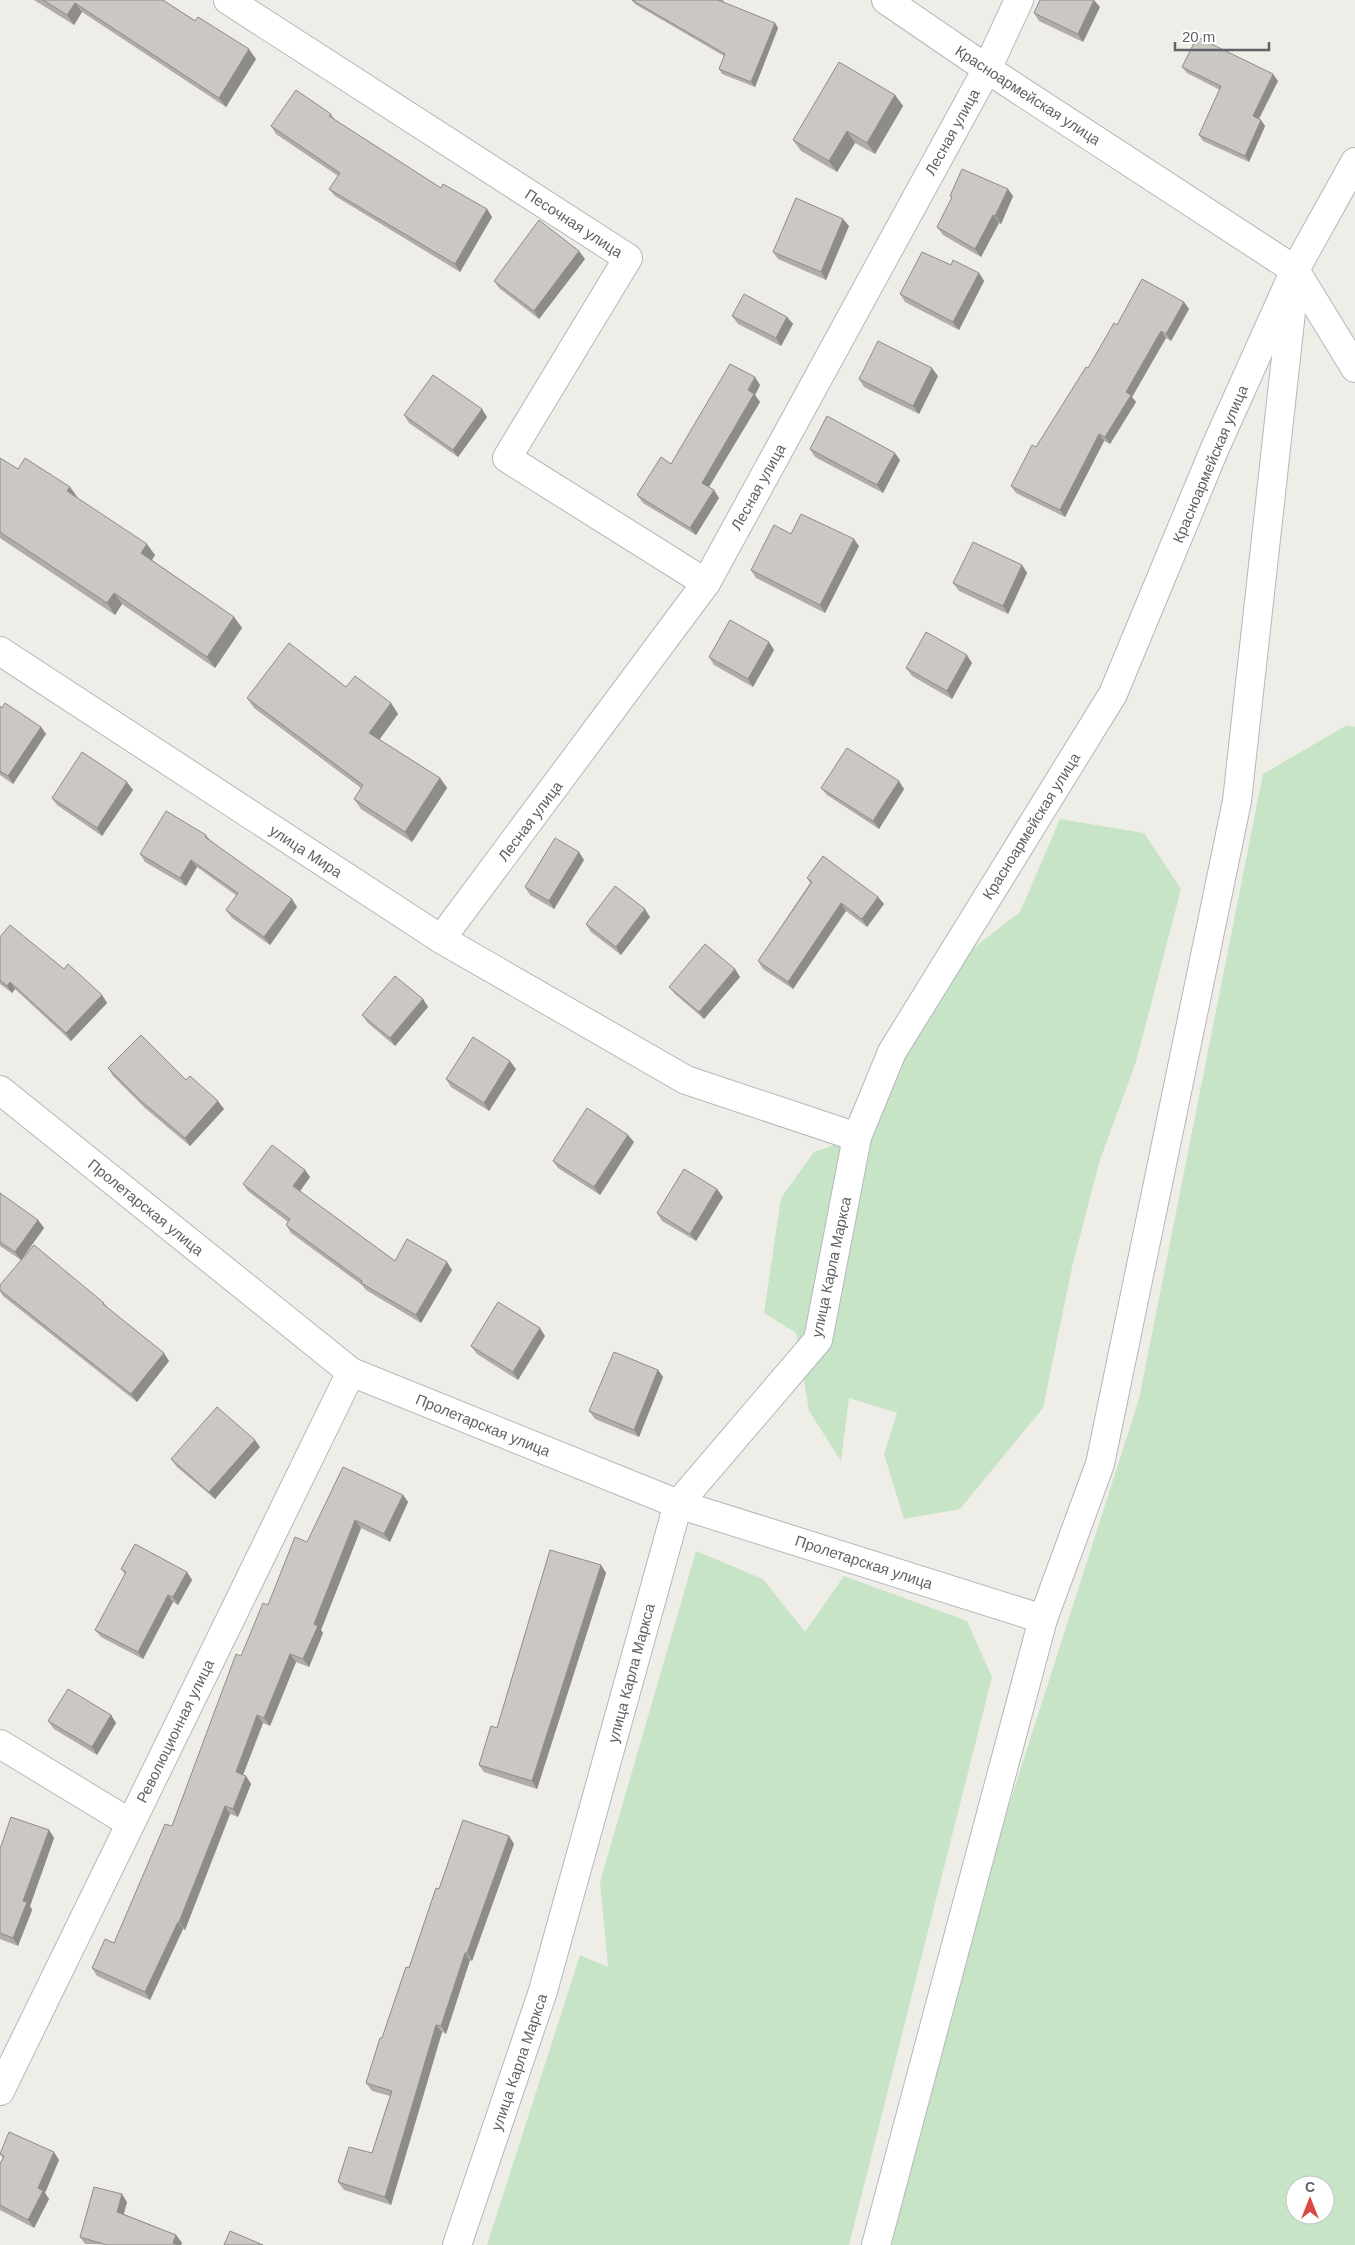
<svg xmlns="http://www.w3.org/2000/svg" width="1355" height="2245" viewBox="0 0 1355 2245" font-family="Arial,sans-serif">
	<style>
		.green { fill: #c8e4c7; fill-rule: evenodd }
		.lines { fill: none; stroke-linecap: round; stroke-linejoin: round }
		.minor-casing { stroke: #b4b7ba; stroke-width: 30 }
		.minor { stroke: #fff; stroke-width: 28 }
		.wall { fill: #afaca9 }
		.shaded-wall { fill: #8e8c89 }
		.building { fill: #cbc8c4; stroke: #8e8c89 }
		.labels { text-anchor: middle; dominant-baseline: central; stroke-width: 4; stroke-linejoin: round; paint-order: stroke }
		.street-label { font-size: 15px; fill: #5f6266; stroke: #fff }
	</style>
	<rect width="100%" height="100%" fill="#efede7"/>
	<g class="green">
		<path d="M1347 725 1355 727V2245H885L917 2093 1139 1399 1263 774ZM1295 2185H1325V2215H1295Z"/>
		<polygon points="1060,819 1144,833 1181,889 1136,1062 1100,1160 1073,1263 1043,1408 960,1509 904,1519 884,1454 897,1413 849,1398 841,1461 809,1411 796,1333 764,1313 781,1198 814,1152 857,1137 941,973 1020,912"/>
		<polygon points="696,1551 763,1579 805,1632 844,1576 967,1621 992,1677 849,2245 487,2245 580,1955 608,1967 600,1882"/>
	</g>
	<g class="lines">
		<g class="minor-casing">
			<g id="minor">
				<polyline points="228,0 628,258 507,458 706,583"/>
				<polyline points="886,0 987,69 1295,270 1355,368"/>
				<polyline points="0,651 441,939 686,1080 857,1137 892,1052 1113,694 1215,448 1295,270 1355,162"/>
				<polyline points="441,939 706,583 987,69 1019,0"/>
				<polyline points="0,1090 351,1372 678,1504 1043,1619"/>
				<polyline points="0,1744 130,1823"/>
				<polyline points="0,2091 351,1372"/>
				<polyline points="457,2245 543,1991 678,1504 818,1340 857,1137"/>
				<polyline points="876,2245 1043,1619 1100,1464 1237,801 1293,294"/>
			</g>
		</g>
		<use href="#minor" class="minor"/>
	</g>
	<g class="wall">
		<polygon points="34,0 163,0 256,59 226,107 82,12 74,25"/>
		<polygon points="632,0 724,0 723,2 775,23 778,28 755,87 722,74 719,69 724,56 635,4"/>
		<polygon points="1100,7 1083,42 1039,21 1034,13"/>
		<polygon points="1182,67 1278,81 1259,119 1265,126 1249,162 1203,141 1199,135 1220,90 1187,73"/>
		<polygon points="895,95 903,106 875,154 855,143 837,172 801,151 793,140"/>
		<polygon points="331,114 335,120 441,188 487,209 492,217 460,272 335,196 329,189 338,176 276,134 271,126"/>
		<polygon points="950,196 1013,196 1001,224 999,223 981,257 943,235 937,227 952,199"/>
		<polygon points="849,226 826,280 778,259 773,252"/>
		<polygon points="585,259 539,319 499,288 494,281"/>
		<polygon points="951,265 979,273 984,281 959,330 905,302 900,294"/>
		<polygon points="1184,302 1189,309 1171,341 1166,338 1132,397 1136,402 1110,444 1104,441 1065,517 1016,493 1011,486 1117,325"/>
		<polygon points="732,316 787,317 793,324 781,346 738,324"/>
		<polygon points="938,376 919,414 864,387 859,379"/>
		<polygon points="760,385 755,395 760,402 709,487 719,498 696,535 643,503 637,495 671,464"/>
		<polygon points="404,415 487,417 458,457 409,423"/>
		<polygon points="810,449 900,460 883,493 815,457"/>
		<polygon points="0,458 18,469 70,487 77,498 155,555 152,560 234,617 242,628 215,668 122,604 115,615 0,538"/>
		<polygon points="791,534 859,546 825,613 756,578 751,570"/>
		<polygon points="1022,565 1027,573 1008,614 959,591 953,583"/>
		<polygon points="774,650 753,687 714,665 709,657"/>
		<polygon points="972,663 952,699 912,676 906,668"/>
		<polygon points="346,687 391,703 398,714 379,739 440,778 447,788 412,842 361,809 354,799 361,788 254,708 247,698"/>
		<polygon points="0,706 41,727 46,734 13,784 0,775"/>
		<polygon points="821,788 904,789 879,829 827,795"/>
		<polygon points="133,790 102,836 57,805 52,798"/>
		<polygon points="206,835 210,840 297,907 270,945 232,918 226,910 237,896 197,867 186,886 145,862 140,854"/>
		<polygon points="584,860 554,909 530,895 525,887"/>
		<polygon points="807,878 878,897 884,904 867,927 846,911 793,989 763,969 758,961 810,883"/>
		<polygon points="650,917 621,955 591,932 586,924"/>
		<polygon points="0,937 64,969 102,995 107,1003 71,1041 15,989 12,993 0,984"/>
		<polygon points="735,969 740,977 704,1019 675,994 669,987"/>
		<polygon points="423,999 428,1007 395,1046 368,1023 362,1015"/>
		<polygon points="108,1068 186,1080 224,1109 190,1146 145,1108 113,1076"/>
		<polygon points="516,1069 489,1111 451,1087 446,1079"/>
		<polygon points="634,1142 600,1195 558,1168 553,1161"/>
		<polygon points="305,1170 310,1177 300,1191 395,1261 447,1262 452,1270 421,1323 366,1290 362,1285 291,1233 286,1225 288,1222 248,1191 243,1184"/>
		<polygon points="0,1193 38,1220 44,1228 21,1260 0,1246"/>
		<polygon points="723,1197 696,1241 662,1221 657,1213"/>
		<polygon points="0,1285 104,1303 108,1308 169,1361 137,1402 3,1296 0,1291"/>
		<polygon points="545,1336 518,1380 477,1354 471,1346"/>
		<polygon points="658,1370 663,1377 639,1437 595,1419 589,1411"/>
		<polygon points="260,1447 215,1499 177,1467 171,1459"/>
		<polygon points="403,1495 408,1502 390,1542 361,1528 321,1630 323,1633 309,1667 296,1662 270,1726 263,1723 243,1775 246,1776 251,1784 238,1817 230,1814 185,1930 183,1929 150,2000 97,1976 92,1968 114,1943 172,1826 241,1656 268,1605 307,1542"/>
		<polygon points="601,1565 606,1573 537,1789 484,1772 479,1765 497,1728"/>
		<polygon points="121,1569 187,1572 192,1580 178,1605 173,1602 143,1659 101,1637 95,1630 125,1574"/>
		<polygon points="111,1715 116,1723 97,1755 54,1729 48,1721"/>
		<polygon points="49,1830 54,1838 30,1906 32,1910 18,1946 0,1939 0,1849"/>
		<polygon points="509,1836 514,1844 472,1961 470,1960 446,2034 442,2032 391,2205 344,2190 338,2182 372,2153 390,2096 372,2091 366,2083 382,2038 439,1889"/>
		<polygon points="0,2154 59,2160 45,2193 49,2199 34,2228 0,2210 0,2164 3,2158"/>
		<polygon points="127,2202 124,2214 176,2235 182,2243 181,2245 85,2244 80,2237"/>
	</g>
	<g class="shaded-wall">
		<polygon points="1094,0 1100,7 1083,42 1078,34"/>
		<polygon points="75,3 82,12 74,25 67,15"/>
		<polygon points="775,23 778,28 755,87 751,82"/>
		<polygon points="249,49 256,59 226,107 219,98"/>
		<polygon points="1273,74 1278,81 1257,122 1253,116"/>
		<polygon points="895,95 903,106 875,154 867,143"/>
		<polygon points="1261,120 1265,126 1249,162 1245,156"/>
		<polygon points="847,131 855,143 837,172 829,161"/>
		<polygon points="1008,189 1013,196 1001,224 995,216"/>
		<polygon points="487,209 492,217 460,272 455,264"/>
		<polygon points="993,215 999,223 981,257 975,249"/>
		<polygon points="843,219 849,226 826,280 821,272"/>
		<polygon points="579,251 585,259 539,319 534,311"/>
		<polygon points="979,273 984,281 959,330 953,322"/>
		<polygon points="1184,302 1189,309 1171,341 1166,334"/>
		<polygon points="787,317 793,324 781,346 776,338"/>
		<polygon points="1161,331 1166,338 1132,397 1136,402 1110,444 1105,437 1126,392"/>
		<polygon points="932,368 938,376 919,414 913,406"/>
		<polygon points="755,377 760,385 755,395 760,402 707,490 702,483"/>
		<polygon points="482,409 487,417 458,457 453,450"/>
		<polygon points="1099,434 1104,441 1065,517 1060,510"/>
		<polygon points="895,453 900,460 883,493 877,485"/>
		<polygon points="70,487 78,498 67,491"/>
		<polygon points="714,490 719,498 696,535 690,528"/>
		<polygon points="854,539 859,546 825,613 820,605"/>
		<polygon points="147,544 155,555 149,564 141,553"/>
		<polygon points="1022,565 1027,573 1008,614 1003,606"/>
		<polygon points="114,593 122,604 115,615 107,603"/>
		<polygon points="234,617 242,628 215,668 207,657"/>
		<polygon points="769,642 774,650 753,687 748,679"/>
		<polygon points="967,655 972,663 952,699 947,691"/>
		<polygon points="391,703 398,714 377,743 369,733"/>
		<polygon points="41,727 46,734 13,784 8,776"/>
		<polygon points="440,778 447,788 412,842 405,832"/>
		<polygon points="899,781 904,789 879,829 873,821"/>
		<polygon points="127,782 133,790 102,836 97,828"/>
		<polygon points="579,852 584,860 554,909 549,901"/>
		<polygon points="191,860 197,867 186,886 180,878"/>
		<polygon points="878,897 884,904 867,927 862,919"/>
		<polygon points="292,899 297,907 270,945 264,937"/>
		<polygon points="841,903 846,911 793,989 788,982"/>
		<polygon points="645,909 650,917 621,955 616,947"/>
		<polygon points="735,969 740,977 704,1019 699,1012"/>
		<polygon points="10,982 15,989 12,993 7,986"/>
		<polygon points="102,995 107,1003 71,1041 66,1033"/>
		<polygon points="423,999 428,1007 395,1046 390,1038"/>
		<polygon points="510,1061 516,1069 489,1111 484,1103"/>
		<polygon points="218,1101 224,1109 190,1146 185,1138"/>
		<polygon points="628,1135 634,1142 600,1195 594,1187"/>
		<polygon points="305,1170 310,1177 298,1194 293,1186"/>
		<polygon points="717,1189 723,1197 696,1241 690,1234"/>
		<polygon points="38,1220 44,1228 21,1260 15,1252"/>
		<polygon points="447,1262 452,1270 421,1323 416,1315"/>
		<polygon points="540,1328 545,1336 518,1380 513,1372"/>
		<polygon points="164,1353 169,1361 137,1402 131,1394"/>
		<polygon points="658,1370 663,1377 639,1437 634,1430"/>
		<polygon points="255,1440 260,1447 215,1499 209,1492"/>
		<polygon points="403,1495 408,1502 390,1542 384,1534"/>
		<polygon points="355,1520 361,1528 321,1630 323,1633 309,1667 303,1659 314,1624"/>
		<polygon points="601,1565 606,1573 537,1789 532,1781"/>
		<polygon points="187,1572 192,1580 178,1605 173,1597"/>
		<polygon points="168,1595 173,1602 143,1659 138,1652"/>
		<polygon points="290,1654 296,1662 270,1726 264,1718"/>
		<polygon points="111,1715 116,1723 97,1755 92,1747"/>
		<polygon points="257,1715 263,1723 241,1780 236,1772"/>
		<polygon points="246,1776 251,1784 238,1817 233,1809"/>
		<polygon points="225,1806 230,1814 185,1930 179,1922"/>
		<polygon points="49,1830 54,1838 30,1906 32,1910 18,1946 13,1938 23,1901"/>
		<polygon points="509,1836 514,1844 472,1961 467,1953"/>
		<polygon points="178,1922 183,1929 150,2000 145,1992"/>
		<polygon points="465,1953 470,1960 446,2034 441,2026"/>
		<polygon points="436,2025 442,2032 391,2205 385,2197"/>
		<polygon points="54,2152 59,2160 45,2193 49,2199 34,2228 28,2220 38,2188"/>
		<polygon points="122,2194 127,2202 122,2219 117,2212"/>
		<polygon points="176,2235 182,2243 181,2245 175,2245 173,2243"/>
	</g>
	<g class="building">
		<polygon points="43,0 163,0 195,21 198,17 249,49 219,98 75,3 67,15"/>
		<polygon points="632,0 718,0 775,23 751,82 719,69 725,54"/>
		<polygon points="1040,0 1094,0 1078,34 1034,13"/>
		<polygon points="1197,37 1273,74 1253,116 1261,120 1245,156 1199,135 1221,86 1182,67"/>
		<polygon points="839,62 895,95 867,143 847,131 829,161 793,140"/>
		<polygon points="296,90 331,114 329,116 441,188 443,184 487,209 455,264 329,189 340,173 271,126"/>
		<polygon points="962,169 1008,189 995,216 993,215 975,249 937,227 952,197 950,196"/>
		<polygon points="796,198 843,219 821,272 773,252"/>
		<polygon points="539,220 579,251 534,311 494,281"/>
		<polygon points="922,252 951,265 953,260 979,273 953,322 900,294"/>
		<polygon points="1142,279 1184,302 1166,334 1161,331 1126,392 1131,395 1105,437 1099,434 1060,510 1011,486 1032,445 1036,447 1086,367 1088,368 1114,323 1117,325"/>
		<polygon points="744,294 787,317 776,338 732,316"/>
		<polygon points="878,341 932,368 913,406 859,379"/>
		<polygon points="730,364 755,377 748,390 754,394 702,483 714,490 690,528 637,495 661,457 671,464"/>
		<polygon points="433,375 482,409 453,450 404,415"/>
		<polygon points="827,416 895,453 877,485 810,449"/>
		<polygon points="0,458 18,469 25,458 70,487 67,491 147,544 141,553 234,617 207,657 114,593 107,603 0,532"/>
		<polygon points="801,514 854,539 820,605 751,570 774,525 791,534"/>
		<polygon points="973,542 1022,565 1003,606 953,583"/>
		<polygon points="730,620 769,642 748,679 709,657"/>
		<polygon points="926,632 967,655 947,691 906,668"/>
		<polygon points="289,643 346,687 355,676 391,703 369,733 440,778 405,832 354,799 363,785 247,698"/>
		<polygon points="5,703 41,727 8,776 0,771 0,706 2,708"/>
		<polygon points="847,748 899,781 873,821 821,788"/>
		<polygon points="82,752 127,782 97,828 52,798"/>
		<polygon points="166,811 206,835 205,837 292,899 264,937 226,910 238,893 191,860 180,878 140,854"/>
		<polygon points="555,838 579,852 549,901 525,887"/>
		<polygon points="823,856 878,897 862,919 841,903 788,982 758,961 812,882 807,878"/>
		<polygon points="615,886 645,909 616,947 586,924"/>
		<polygon points="10,925 64,969 68,964 102,995 66,1033 10,982 7,986 0,980 0,937"/>
		<polygon points="705,944 735,969 699,1012 669,987"/>
		<polygon points="395,976 423,999 390,1038 362,1015"/>
		<polygon points="141,1035 186,1080 190,1076 218,1101 185,1138 140,1100 108,1068"/>
		<polygon points="473,1037 510,1061 484,1103 446,1079"/>
		<polygon points="587,1108 628,1135 594,1187 553,1161"/>
		<polygon points="272,1145 305,1170 293,1186 395,1261 407,1239 447,1262 416,1315 361,1283 362,1281 286,1225 290,1219 243,1184"/>
		<polygon points="684,1169 717,1189 690,1234 657,1213"/>
		<polygon points="0,1193 38,1220 15,1252 0,1242"/>
		<polygon points="34,1245 104,1303 103,1304 164,1353 131,1394 0,1290 0,1285"/>
		<polygon points="498,1302 540,1328 513,1372 471,1346"/>
		<polygon points="614,1352 658,1370 634,1430 589,1411"/>
		<polygon points="217,1407 255,1440 209,1492 171,1459"/>
		<polygon points="343,1467 403,1495 384,1534 355,1520 314,1624 318,1626 303,1659 290,1654 264,1718 257,1715 236,1772 246,1776 233,1809 225,1806 179,1922 178,1922 145,1992 92,1968 105,1939 114,1943 165,1824 172,1826 236,1654 241,1656 263,1603 268,1605 295,1537 307,1542"/>
		<polygon points="135,1544 187,1572 173,1597 168,1595 138,1652 95,1630 126,1572 121,1569"/>
		<polygon points="550,1550 601,1565 532,1781 479,1765 491,1726 497,1728"/>
		<polygon points="68,1689 111,1715 92,1747 48,1721"/>
		<polygon points="11,1817 49,1830 23,1901 27,1902 13,1938 0,1933 0,1849"/>
		<polygon points="463,1820 509,1836 467,1953 465,1953 441,2026 436,2025 385,2197 338,2182 349,2147 372,2153 392,2091 366,2083 380,2038 382,2038 406,1967 409,1968 436,1888 439,1889"/>
		<polygon points="9,2132 54,2152 38,2188 43,2191 28,2220 0,2205 0,2164 4,2156 0,2154"/>
		<polygon points="94,2187 122,2194 117,2212 176,2235 173,2243 178,2245 107,2245 80,2237"/>
		<polygon points="230,2231 263,2245 224,2245"/>
	</g>
	<g class="labels">
		<g class="street-label">
			<text transform="translate(1028 95) rotate(33)">Красноармейская улица</text>
			<text transform="translate(952 132) rotate(-61)">Лесная улица</text>
			<text transform="translate(574 223) rotate(33)">Песочная улица</text>
			<text transform="translate(1210 464) rotate(-67)">Красноармейская улица</text>
			<text transform="translate(758 487) rotate(-61)">Лесная улица</text>
			<text transform="translate(530 821) rotate(-53)">Лесная улица</text>
			<text transform="translate(1031 826) rotate(-58)">Красноармейская улица</text>
			<text transform="translate(306 851) rotate(33)">улица Мира</text>
			<text transform="translate(146 1207) rotate(39)">Пролетарская улица</text>
			<text transform="translate(831 1267) rotate(-78)">улица Карла Маркса</text>
			<text transform="translate(483 1425) rotate(22)">Пролетарская улица</text>
			<text transform="translate(864 1562) rotate(18)">Пролетарская улица</text>
			<text transform="translate(631 1673) rotate(-75)">улица Карла Маркса</text>
			<text transform="translate(175 1731) rotate(-64)">Революционная улица</text>
			<text transform="translate(519 2062) rotate(-71)">улица Карла Маркса</text>
		</g>
	</g>
	<g transform="translate(1310 2200)"><circle r="24" fill="#ffffff" stroke="#bfc0c2"/>
	<path d="M0-4L9 19L0 12L-9 19Z" fill="#d84b44"/>
	<text y="-8" font-size="14" font-weight="bold" text-anchor="middle" fill="#5f6266">С</text>
	</g>
	<path d="M1175 42v8h94v-8" fill="none" stroke="#5f6266" stroke-width="2.5"/>
	<text x="1182" y="42" font-size="15" fill="#5f6266" stroke="#ffffff" stroke-width="4" paint-order="stroke">20 m</text>
</svg>
